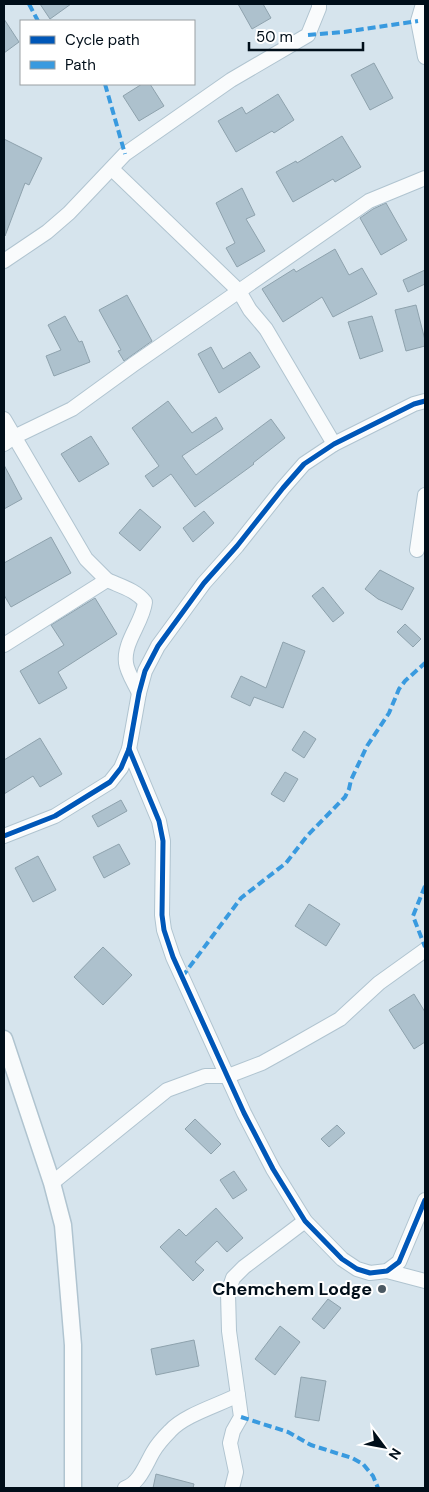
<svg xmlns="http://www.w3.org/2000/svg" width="429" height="1492" viewBox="0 0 429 1492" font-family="'DM Sans',sans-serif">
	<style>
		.building { fill: #adc1cd; stroke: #8ea2ad }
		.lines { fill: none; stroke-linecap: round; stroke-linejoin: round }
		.minor-casing { stroke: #b0c4d0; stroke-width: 16 }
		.tertiary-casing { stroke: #b0c4d0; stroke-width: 19 }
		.minor { stroke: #f9fbfc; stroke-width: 14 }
		.tertiary { stroke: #f9fbfc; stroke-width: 16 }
		.quiet { stroke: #399adf; stroke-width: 4; stroke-dasharray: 8 4; stroke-linecap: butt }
		.cycleway-casing { stroke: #fff; stroke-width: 8 }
		.cycleway { stroke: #0057b8; stroke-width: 5 }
		.poi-dot { fill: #4b5963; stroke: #fff; stroke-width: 2 }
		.labels { text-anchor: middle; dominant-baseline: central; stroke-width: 4; stroke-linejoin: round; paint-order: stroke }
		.poi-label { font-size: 18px; font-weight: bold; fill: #000e19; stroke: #fff; text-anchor: end }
	</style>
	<rect width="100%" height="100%" fill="#d6e4ed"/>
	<g class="building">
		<polygon points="40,4 71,4 50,19"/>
		<polygon points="238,4 263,4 271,18 252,29"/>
		<polygon points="4,19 19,42 4,53"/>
		<polygon points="374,63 393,98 370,110 351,75"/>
		<polygon points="142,84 150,84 164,106 139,121 123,96"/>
		<polygon points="278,94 294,120 274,133 272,131 236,152 218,121 242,107 246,114"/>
		<polygon points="342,136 361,167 335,182 333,179 293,202 276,172 296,161 297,163"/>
		<polygon points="4,139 42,158 29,185 25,183 5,236"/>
		<polygon points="242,188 255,215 246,219 265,251 237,267 226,248 235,243 216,203"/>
		<polygon points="386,203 407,240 381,255 360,218 373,209"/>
		<polygon points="335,249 349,275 362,268 377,294 333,317 322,297 283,322 262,289 294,269 296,272"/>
		<polygon points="425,270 425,284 408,292 403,280"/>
		<polygon points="127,295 152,341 124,361 118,351 121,350 99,310"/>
		<polygon points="416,305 425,340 425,346 406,351 395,310"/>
		<polygon points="65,316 79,342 82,341 90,362 54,376 46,356 61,350 48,325"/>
		<polygon points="372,316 383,351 360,359 348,322"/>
		<polygon points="211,347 223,369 250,352 260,367 219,393 198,354"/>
		<polygon points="168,401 192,433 216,417 223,429 182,456 196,475 271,419 285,438 253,463 254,464 195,507 171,474 153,487 145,476 159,466 132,428"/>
		<polygon points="91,436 109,464 79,482 61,454"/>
		<polygon points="4,465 22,499 4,509"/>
		<polygon points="140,509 161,527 140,551 119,533"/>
		<polygon points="204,511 214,523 193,542 183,528"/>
		<polygon points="51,537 71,573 11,607 4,595 4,563"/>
		<polygon points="380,570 414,588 402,610 378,599 365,589"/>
		<polygon points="323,587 344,613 333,622 312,596"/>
		<polygon points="95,598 117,634 58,672 67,688 39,704 20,671 64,645 51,625"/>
		<polygon points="405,624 421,639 413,647 397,632"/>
		<polygon points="283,642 305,651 283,708 254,697 250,706 231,697 241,676 266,688"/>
		<polygon points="304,731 316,739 304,758 292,750"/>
		<polygon points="40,738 62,774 40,787 33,776 4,794 4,760"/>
		<polygon points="285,772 298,779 284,802 271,794"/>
		<polygon points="121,800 127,811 98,827 92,816"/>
		<polygon points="119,844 130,864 104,878 93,857"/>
		<polygon points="38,856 56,890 33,902 15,868"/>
		<polygon points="309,904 340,924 326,946 295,926"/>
		<polygon points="103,947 132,975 103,1005 74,977"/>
		<polygon points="414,994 425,1012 425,1042 414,1049 389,1010"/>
		<polygon points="195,1119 221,1144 211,1154 185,1129"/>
		<polygon points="337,1125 345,1133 329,1147 321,1139"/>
		<polygon points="234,1171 247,1190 233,1199 220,1180"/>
		<polygon points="216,1208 243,1238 227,1252 217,1241 195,1262 204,1270 193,1281 160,1247 179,1229 186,1236"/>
		<polygon points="328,1299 341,1308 324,1329 312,1319"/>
		<polygon points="280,1326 300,1342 275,1375 255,1359"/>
		<polygon points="194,1340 199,1366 156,1375 151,1349"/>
		<polygon points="301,1377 326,1381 319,1421 295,1417"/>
		<polygon points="156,1474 194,1484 193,1488 153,1488"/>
	</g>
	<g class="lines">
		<g class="minor-casing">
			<g id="minor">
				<polyline points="423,4 418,21 425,57"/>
				<polyline points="112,169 239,291 250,310 266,329 334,444"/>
				<polyline points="4,261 47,232 69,213 125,154 231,80 308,35 319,8 319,4"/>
				<polyline points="4,419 86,559 107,580 4,645"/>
				<polyline points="4,444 14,437 72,409 134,364 369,201 425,178"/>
				<polyline points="417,550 425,495"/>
				<path d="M107 580C120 586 136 590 145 602 143 622 123 642 126 663 127 672 135 684 139 693"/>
				<polyline points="129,749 159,821 163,841 162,915 164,930 173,957 244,1113 273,1169 305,1221 342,1259 357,1269 370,1273 387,1271 399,1262 425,1200"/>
				<polyline points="4,836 55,816 110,782 121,768 129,749 139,693 145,671 158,646 204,583 237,546 283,488 304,464 334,444 414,404 425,401"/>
				<polyline points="52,1183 167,1090 205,1076 228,1076 262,1063 289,1048 340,1019 379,983 425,950"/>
				<polyline points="387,1271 425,1281"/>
				<path d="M125 1488C139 1484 146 1464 153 1452 157 1445 164 1437 170 1431 184 1415 219 1405 238 1395"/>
				<polyline points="232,1488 236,1472 230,1443 233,1431 241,1417 229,1331 228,1293 233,1278 244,1267 305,1221"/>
			</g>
		</g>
		<g class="tertiary-casing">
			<polyline id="tertiary" points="4,1039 52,1183 63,1225 73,1345 73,1488"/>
		</g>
		<use href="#minor" class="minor"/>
		<use href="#tertiary" class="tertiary"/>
		<g class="quiet">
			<polyline points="29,4 38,21"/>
			<polyline points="308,35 344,32 418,21"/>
			<polyline points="105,84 125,154"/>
			<polyline points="425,886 413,916 425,947"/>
			<polyline points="182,977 241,898 286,863 307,836 345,797 349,789 351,780 367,746 389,713 399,689 405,681 425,663"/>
			<polyline points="241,1417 288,1432 311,1445 352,1458 363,1464 373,1476 378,1488"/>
		</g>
		<g class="cycleway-casing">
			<g id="cycleway">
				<polyline points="129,749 159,821 163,841 162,915 164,930 173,957 244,1113 273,1169 305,1221 342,1259 357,1269 370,1273 387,1271 399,1262 425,1200"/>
				<polyline points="4,836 55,816 110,782 121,768 129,749 139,693 145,671 158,646 204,583 237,546 283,488 304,464 334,444 414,404 425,401"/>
			</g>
		</g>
		<use href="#cycleway" class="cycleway"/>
	</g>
	<circle class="poi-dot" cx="382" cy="1289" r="5"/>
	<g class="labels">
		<g class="poi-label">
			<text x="372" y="1289">Chemchem Lodge</text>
		</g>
	</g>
	<rect width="429" height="1492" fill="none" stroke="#000e19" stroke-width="10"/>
	<rect x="20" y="20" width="175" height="65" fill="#ffffff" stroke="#999fa3"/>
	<rect x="30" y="36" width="25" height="8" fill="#0057b8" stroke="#999fa3"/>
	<text x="65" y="45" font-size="15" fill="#000e19">Cycle path</text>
	<rect x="30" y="61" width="25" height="8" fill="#399adf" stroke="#999fa3"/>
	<text x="65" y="70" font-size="15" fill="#000e19">Path</text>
	<g transform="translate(384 1447) rotate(122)" stroke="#ffffff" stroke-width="4" paint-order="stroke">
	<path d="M0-4L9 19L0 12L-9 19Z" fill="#000e19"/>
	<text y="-8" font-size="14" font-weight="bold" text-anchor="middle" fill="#000e19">N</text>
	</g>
	<path d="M249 42v8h114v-8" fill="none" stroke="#000e19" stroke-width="2.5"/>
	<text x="256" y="42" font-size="15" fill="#000e19" stroke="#ffffff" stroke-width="4" paint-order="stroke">50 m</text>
</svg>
